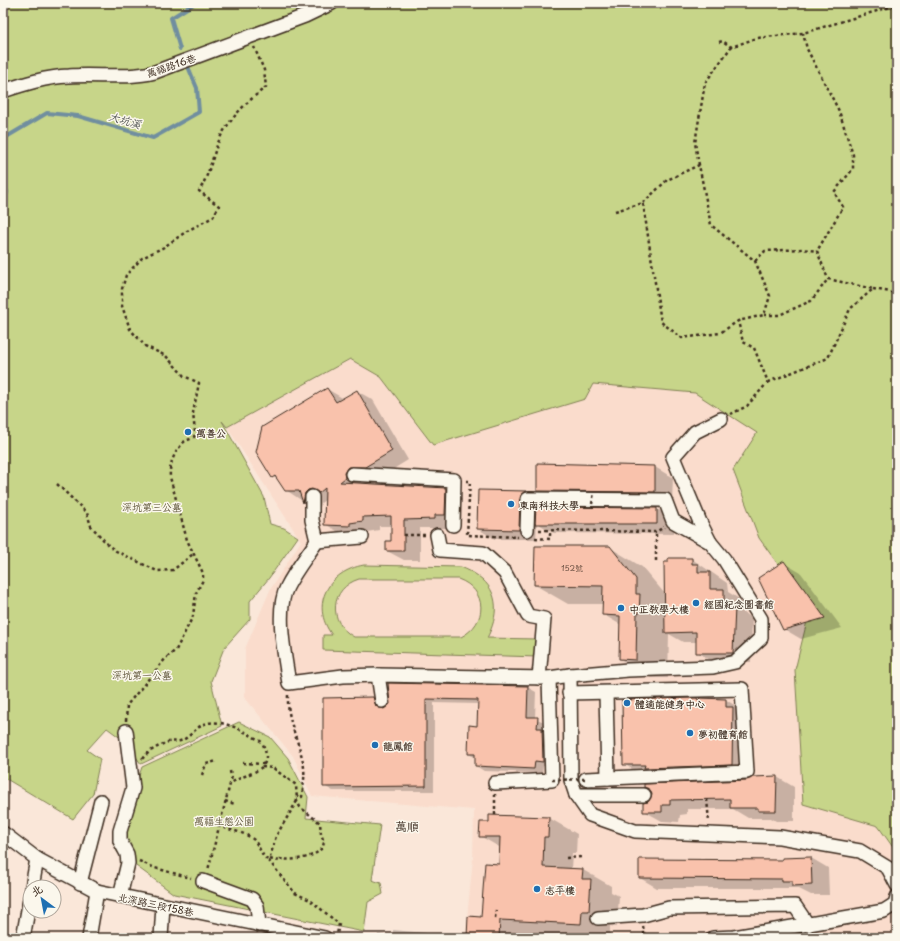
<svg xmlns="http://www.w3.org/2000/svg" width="900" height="941" viewBox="0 0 900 941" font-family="'Playpen Sans','LXGW WenKai TC',sans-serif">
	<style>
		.built { fill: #fadccc }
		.green { fill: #c7d589; stroke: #818054; fill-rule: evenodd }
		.shadow { fill: #0003 }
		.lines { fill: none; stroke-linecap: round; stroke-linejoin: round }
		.stream { stroke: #708e9f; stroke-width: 4 }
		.building { fill: #f9c2ac; stroke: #3b2a1e }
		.minor-casing { stroke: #3b2a1e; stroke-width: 16 }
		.path { stroke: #3b2a1e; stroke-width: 2.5; stroke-dasharray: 3 3; stroke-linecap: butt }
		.minor { stroke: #fbf7ec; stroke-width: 13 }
		.path-bridge { stroke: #3b2a1e; stroke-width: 2.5; stroke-dasharray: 3 3; stroke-linecap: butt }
		.poi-dot { fill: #1f6fb2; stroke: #fbf7ec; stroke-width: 1.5 }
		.labels { text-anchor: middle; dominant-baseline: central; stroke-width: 3; stroke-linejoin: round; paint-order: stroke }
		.number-label { font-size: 8px; fill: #6a5042 }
		.street-label { font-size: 10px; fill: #3b2a1e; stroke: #fbf7ec }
		.poi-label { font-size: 10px; font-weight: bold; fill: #3b2a1e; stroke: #fbf7ec; text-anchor: start }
		.park-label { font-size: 10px; fill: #5e5539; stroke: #fbf7ec }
		.water-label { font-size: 11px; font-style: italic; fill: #515454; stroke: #fbf7ec }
		.quarter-label { font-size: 12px; fill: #3b2a1e; stroke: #fbf7ec }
	</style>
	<rect width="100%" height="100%" fill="#fae7d9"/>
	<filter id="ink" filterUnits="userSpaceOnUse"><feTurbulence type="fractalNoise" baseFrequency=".025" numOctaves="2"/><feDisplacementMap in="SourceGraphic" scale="8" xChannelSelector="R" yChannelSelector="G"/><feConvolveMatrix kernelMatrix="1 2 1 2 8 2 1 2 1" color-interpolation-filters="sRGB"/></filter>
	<g filter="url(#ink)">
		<polygon class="built" points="722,108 810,609 803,804 878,826 897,853 897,938 465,938 473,858 474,810 312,796 293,756 245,698 245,649 270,590 301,541 227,427 350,359 381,377 433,445"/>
		<g class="green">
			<polygon points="3,3 897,3 897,853 878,826 803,804 795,670 810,609 759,538 733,470 757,433 695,393 593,384 585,399 433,445 381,377 350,359 227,427 222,421 264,497 270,524 284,528 298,537 269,578 250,601 250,619 224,648 211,681 222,726 141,764 126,742 107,728 87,750 100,759 93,794 73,819 3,777"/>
			<path d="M364 565 461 567C467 570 473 572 478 576 501 592 498 617 487 638L537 639V657L323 650V635H332C309 604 329 571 364 565ZM359 579H458C488 590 488 623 461 637H354C327 622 330 588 359 579Z"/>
			<polygon points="239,722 270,737 288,758 308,797 306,818 380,825 372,880 381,883 383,894 368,902 364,932 174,894 117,852 126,813 142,767"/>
		</g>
		<g class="shadow">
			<polygon points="327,389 344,399 357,391 373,400 408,460 382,476 365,476 360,484 446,489 462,498 461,524 451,524 452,528 420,528 420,560 404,560 387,551 392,542 392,526 379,526 379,530 367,532 367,535 342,534 325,524 326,499 321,503 319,512 286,490 280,481 273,477"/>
			<polygon points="538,464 655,467 673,478 672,501 555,501 538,490"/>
			<polygon points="479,491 527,492 543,502 539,504 537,508 657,509 674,519 674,534 554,533 537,523 536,539 495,539 478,529"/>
			<polygon points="609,547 642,567 665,594 669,559 692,559 727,583 728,592 741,600 741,611 752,618 751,662 714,662 697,652 697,642 683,642 669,634 668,678 652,678 620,659 621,625 604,615 604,604 568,604 535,585"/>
			<polygon points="784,563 801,573 842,628 801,639 784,629"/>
			<polygon points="389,684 527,687 536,692 535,718 546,723 552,766 543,766 542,773 484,771 476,766 476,758 469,754 478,727 479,704 434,703 434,791 333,791 324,786 373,698 382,703 384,710 391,704"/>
			<polygon points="726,700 736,706 736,709 744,714 742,770 635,771 624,764"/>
			<polygon points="777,777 794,787 794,821 776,821 771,818 748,818 733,809 687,809 687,814 680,815 679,822 662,821 644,811 644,804 748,781"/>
			<polygon points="549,818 577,834 576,853 572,853 571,869 583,870 611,886 611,892 619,896 617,927 610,926 610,938 528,935 528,938 468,938 482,918 500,865 501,848 480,836"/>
			<polygon points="811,858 828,868 829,895 811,895 797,888 657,888 640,878"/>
			<polygon points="393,930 425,933 433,938 377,938 378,934 393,936"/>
		</g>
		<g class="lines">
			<g class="stream">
				<polyline points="180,49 171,18 195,3 199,3"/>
				<polyline points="3,139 47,113 78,116 153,138 199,112 197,88 189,69"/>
				<polyline points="3,182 7,192 3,204"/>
			</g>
		</g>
		<g class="building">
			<polygon points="327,388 336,402 357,390 392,451 365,467 348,467 344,473 345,478 340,482 446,488 445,515 435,515 435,519 404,520 404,551 386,551 386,541 391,541 391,516 363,517 363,521 350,523 350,526 324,525 325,488 319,493 312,489 308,490 305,493 303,503 299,491 285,491 275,476 272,478 256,452 262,427"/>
			<polygon points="537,463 655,466 655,492 537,491"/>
			<polygon points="478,490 527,491 521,495 520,498 519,530 477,529"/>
			<polygon points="536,507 657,508 657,524 535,524"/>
			<polygon points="535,546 610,546 636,579 636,594 640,594 639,614 637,613 636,660 619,659 620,616 602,615 603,586 534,585"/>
			<polygon points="668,558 692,558 692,564 698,564 698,572 710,572 710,589 724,589 724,607 735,607 733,653 696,653 696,632 665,633 664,562 668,562"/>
			<polygon points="784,561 825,618 783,630 758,578"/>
			<polygon points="388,683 528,686 527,717 538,717 537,728 542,728 543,762 535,761 534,769 475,766 475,754 468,754 469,725 477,726 478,700 426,699 426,786 323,787 323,698 373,697 376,706 384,709 390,704"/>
			<polygon points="691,698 697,698 698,700 700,698 726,699 726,707 733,707 732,765 644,768 645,765 623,765 622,700"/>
			<polygon points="777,776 776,811 758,811 758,808 730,808 730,799 670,800 670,805 662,805 662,812 643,812 643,803 648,802 652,795 651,791 644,787 644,784 747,780 753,777"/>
			<polygon points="489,815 549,817 548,837 544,837 543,867 583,869 582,879 591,879 589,911 582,911 581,924 500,920 499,938 467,938 468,916 481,917 485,863 499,864 500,837 479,837 480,822 489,822"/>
			<polygon points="811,857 812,885 792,886 792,881 782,881 782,879 639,878 639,859 782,860 782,858"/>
		</g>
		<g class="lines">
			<g class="minor-casing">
				<g id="minor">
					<path d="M3 91C24 84 46 77 69 76 98 74 127 79 155 72L305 16 332 3"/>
					<polyline points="352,474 454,480 453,525"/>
					<path d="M312 497V520L317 541C307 556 295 571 287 587 275 610 285 657 289 683L343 676 378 675 549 678 570 675"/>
					<polyline points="527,530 528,499 665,500 673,521 710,542 724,559 761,619 761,638 735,662 713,667 628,670 570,675 571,780 576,795 590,815 635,831 780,837 860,851 888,868 897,885"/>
					<polyline points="437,535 440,550 483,553 505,573 528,616 544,619 539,678"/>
					<polyline points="317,541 362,537"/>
					<polyline points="710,542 700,522 673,457 695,432 721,419"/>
					<polyline points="378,675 382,701"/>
					<polyline points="569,693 742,689 747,772 586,779"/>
					<polyline points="606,693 608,778"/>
					<polyline points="495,783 552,780 549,678"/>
					<polyline points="576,795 644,795"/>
					<polyline points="3,833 37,859 97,891 325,938"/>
					<polyline points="203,881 252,899 257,906 259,925"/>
					<polyline points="80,883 101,801"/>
					<polyline points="32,887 37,859"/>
					<polyline points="120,896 128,863 127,854 120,841 120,831 133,788 126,731"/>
					<polyline points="598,918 643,915 669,908 795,906 808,925"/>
					<polyline points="23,938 30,899"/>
					<polyline points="89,938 97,891"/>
					<polyline points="161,938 163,905"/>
					<polyline points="713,938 734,937 884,911 895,904 897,897"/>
				</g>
			</g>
			<g class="path">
				<polyline points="719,42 723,41 731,47"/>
				<polyline points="699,165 695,143 705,83 731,47 757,38 803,33 897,5"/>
				<polyline points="643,203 667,180 699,165 711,225 755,261 770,296 764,315 738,321"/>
				<polyline points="615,211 643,203 661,322 682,338 720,333 738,321 743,342 754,348 768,382 747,406 731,414"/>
				<polyline points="755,261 765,251 802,249 817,251"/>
				<polyline points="873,289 897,293"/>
				<polyline points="764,315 779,315 811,301 828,279"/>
				<polyline points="768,382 828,358 850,309 873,289 828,279 817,251 843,207 834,192 853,169 853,155 839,111 807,49 803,33"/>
				<polyline points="466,481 470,481 467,535 518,537"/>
				<polyline points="57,484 87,513 91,526 109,546 116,551 157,571 173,570 193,554"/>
				<polyline points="539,530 656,532 664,527"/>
				<polyline points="404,535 425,535"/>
				<polyline points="535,538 550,539 550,531"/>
				<polyline points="656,561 656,532"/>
				<path d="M288 695C287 723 298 737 303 762 306 774 303 786 302 797L297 796"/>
				<path d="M126 721 127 705 166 658 176 650 193 616 196 593 203 580V573L187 540 170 477C169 464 174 453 183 443 185 440 190 440 194 437L195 433 193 413 199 383 184 376 166 356 145 346 130 329 122 306V289L126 275 142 258 164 247 187 231 213 217 219 206 199 191C211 172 213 151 222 134 233 115 249 100 266 87L264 70 254 47"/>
				<path d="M142 759C149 751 158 746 168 742 172 741 176 742 180 741 188 739 195 729 202 725 221 716 247 733 262 742 277 774 246 771 230 784L208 870"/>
				<polyline points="243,763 264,764"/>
				<path d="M262 767 273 768 296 785 297 801 300 807 320 823 321 834 324 842C322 858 293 861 280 859V861L269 859"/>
				<polyline points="230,771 232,782"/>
				<polyline points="202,775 206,764 217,761"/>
				<polyline points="495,794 495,816"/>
				<polyline points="707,799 709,822"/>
				<polyline points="225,801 235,804"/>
				<polyline points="297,801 276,836 269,861 295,893 310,900 339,924 337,934"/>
				<path d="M218 826C230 830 245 832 254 840 260 847 261 856 269 861"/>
				<polyline points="566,858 583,857"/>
				<polyline points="139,861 155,868 191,878"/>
				<polyline points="495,918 496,910"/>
				<polyline points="643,926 645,938"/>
			</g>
			<use href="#minor" class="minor"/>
			<g class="path-bridge">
				<polyline points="592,504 594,492"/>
				<polyline points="552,780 586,779"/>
			</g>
		</g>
	</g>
	<g class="poi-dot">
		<circle cx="188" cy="432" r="4"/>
		<circle cx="511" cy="504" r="4"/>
		<circle cx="696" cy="603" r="4"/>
		<circle cx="621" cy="608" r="4"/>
		<circle cx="627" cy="703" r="4"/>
		<circle cx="690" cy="733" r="4"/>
		<circle cx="375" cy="745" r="4"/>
		<circle cx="537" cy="889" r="4"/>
	</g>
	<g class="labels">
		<g class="number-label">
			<text x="572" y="568">152號</text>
		</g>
		<g class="street-label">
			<text transform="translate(171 65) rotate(-19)">萬福路16巷</text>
			<text transform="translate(156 904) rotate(12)">北深路三段158巷</text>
		</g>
		<g class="poi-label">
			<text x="196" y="432">萬善公</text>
			<text x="519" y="504">東南科技大學</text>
			<text x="704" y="603">經國紀念圖書館</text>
			<text x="629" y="608">中正教學大樓</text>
			<text x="635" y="703">體適能健身中心</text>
			<text x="698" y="733">夢初體育館</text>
			<text x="383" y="745">龍鳳館</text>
			<text x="545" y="889">志平樓</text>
		</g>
		<g class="park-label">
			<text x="152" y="506">深坑第三公墓</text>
			<text x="142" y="674">深坑第一公墓</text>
			<text x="224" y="820">萬福生態公園</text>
		</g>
		<g class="water-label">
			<text transform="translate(125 120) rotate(16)">大坑溪</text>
		</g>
		<g class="quarter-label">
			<text x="407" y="826">萬順</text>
		</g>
	</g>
	<rect width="900" height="941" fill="none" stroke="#fbf7ec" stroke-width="16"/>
	<rect x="8" y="8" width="884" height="925" fill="none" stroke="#3b2a1e" stroke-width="1.5" filter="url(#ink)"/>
	<g transform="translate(42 899) rotate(328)"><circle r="19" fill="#fbf7ec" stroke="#aea59a"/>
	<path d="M0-3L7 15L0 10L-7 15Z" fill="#1f6fb2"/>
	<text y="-6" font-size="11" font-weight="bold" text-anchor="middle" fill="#3b2a1e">北</text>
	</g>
</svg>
